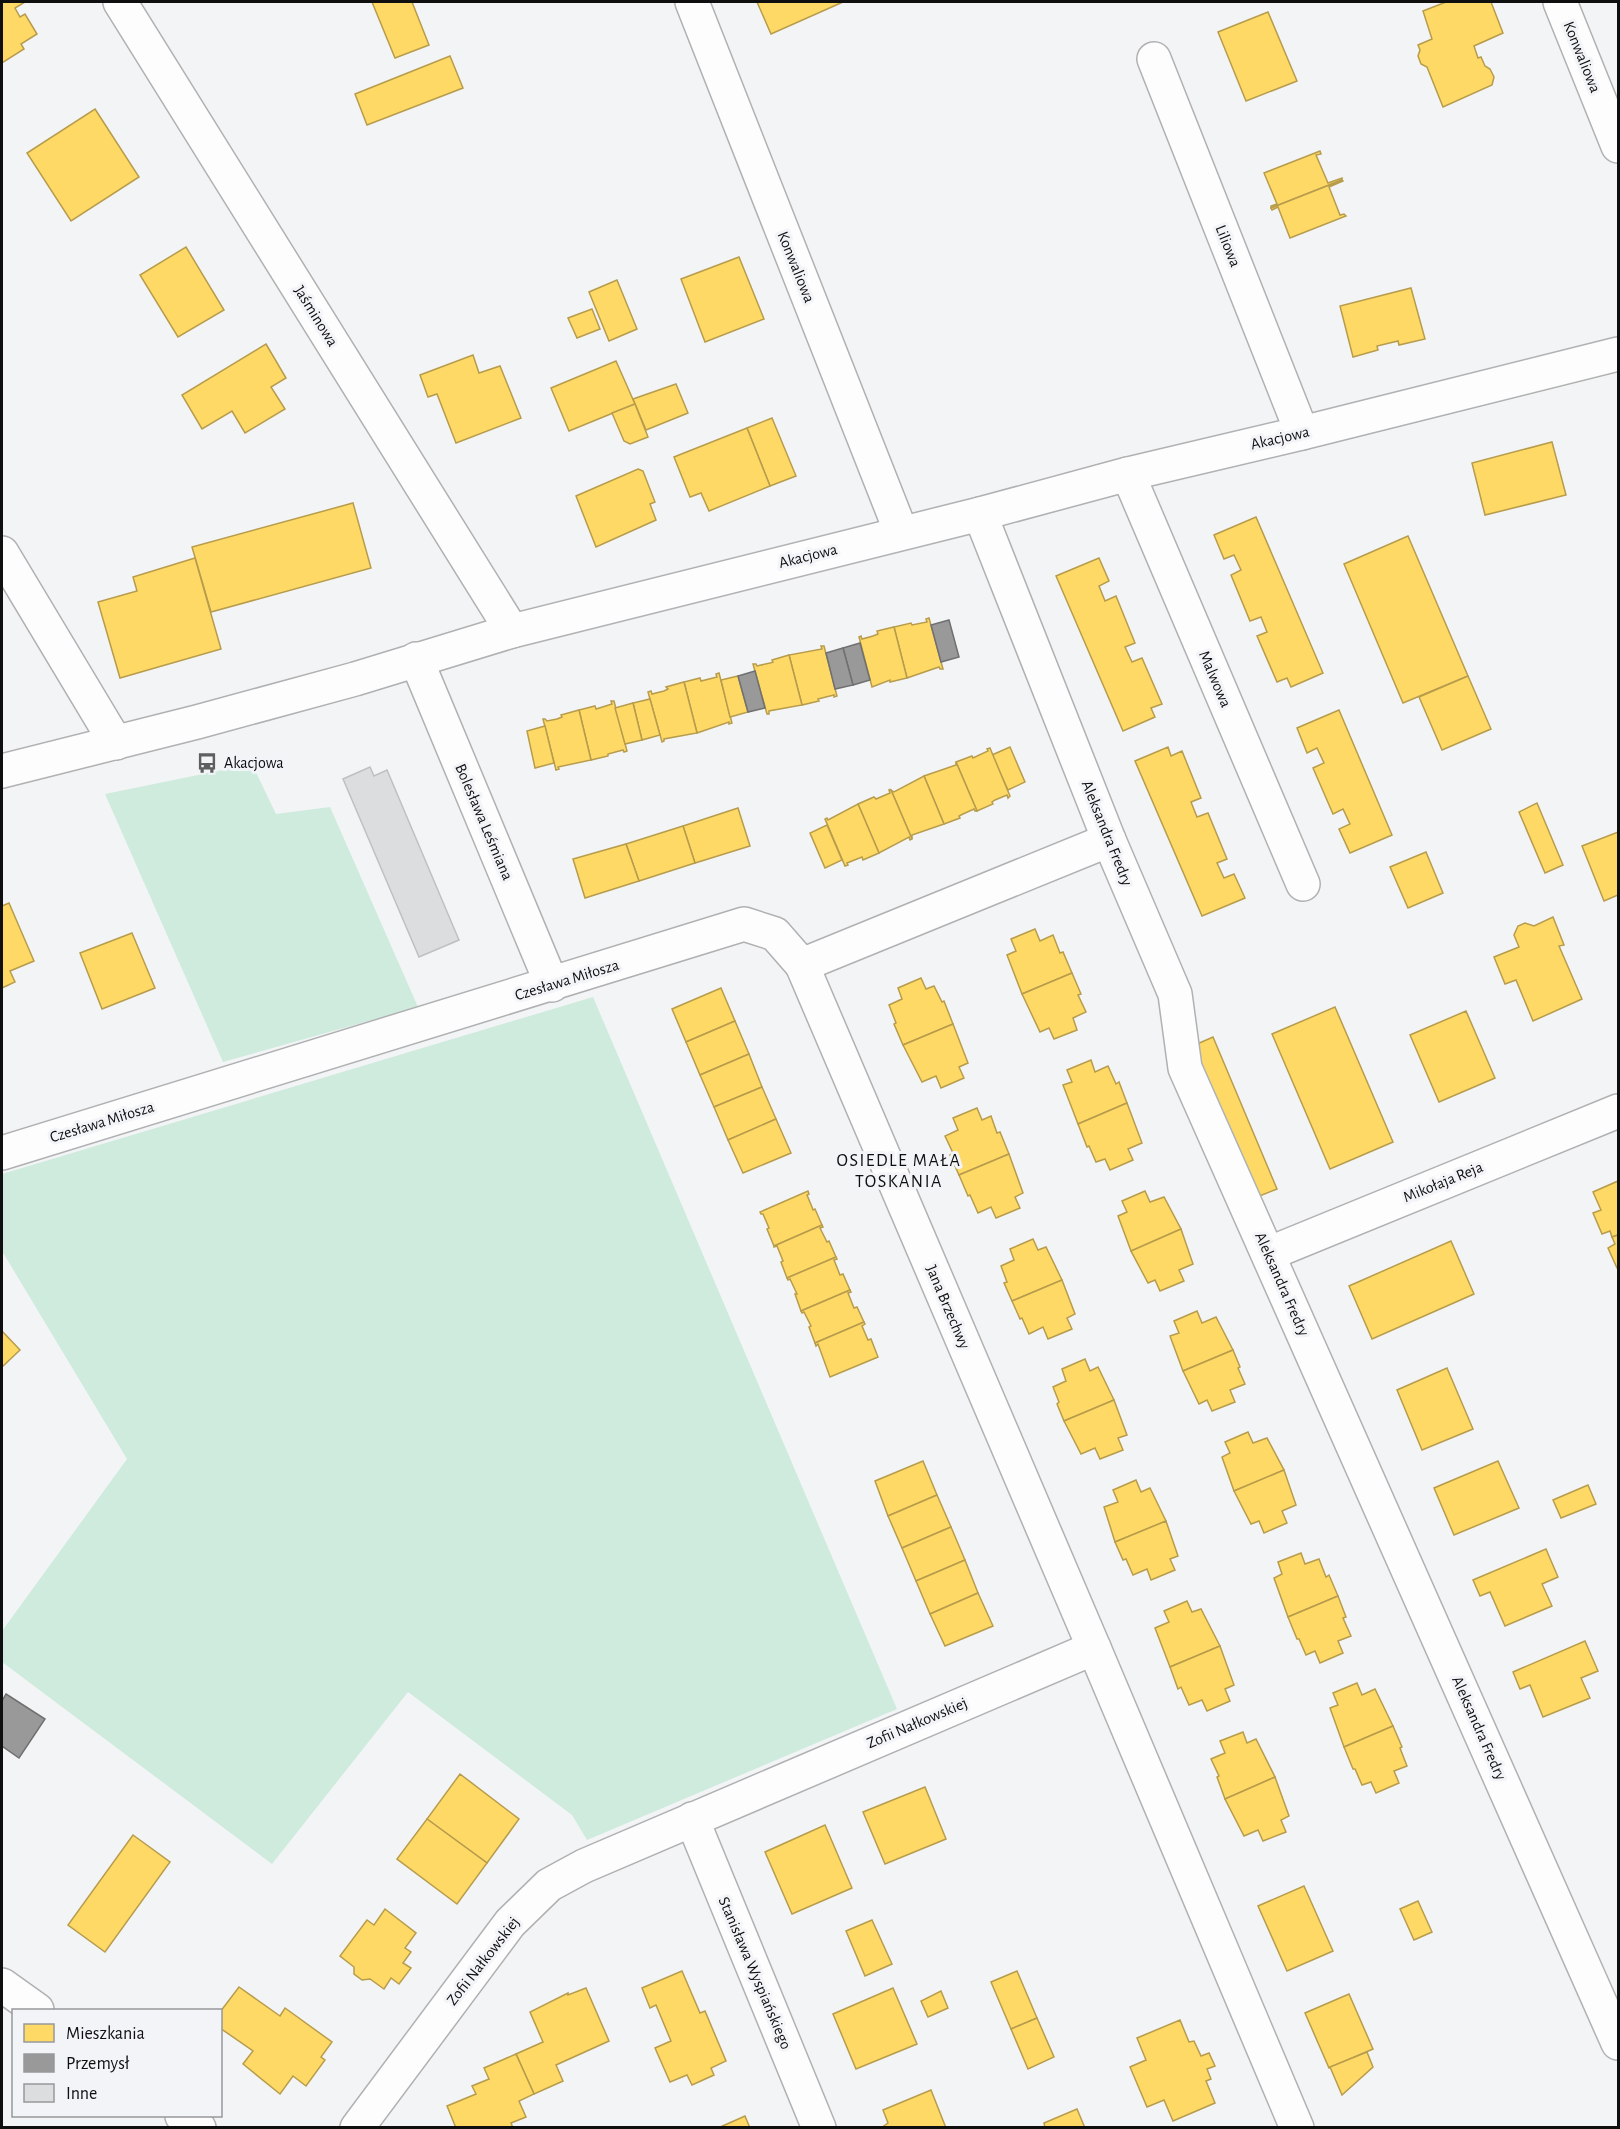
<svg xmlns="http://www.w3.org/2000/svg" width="1620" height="2129" viewBox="0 0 1620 2129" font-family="'Alegreya Sans',sans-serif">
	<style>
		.green { fill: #ceebde }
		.homes { fill: #ffd966; stroke: #b79c4c; stroke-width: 1.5 }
		.industry { fill: #999; stroke: #707070; stroke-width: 1.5 }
		.building { fill: #dcddde; stroke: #bfc0c1; stroke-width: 1.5 }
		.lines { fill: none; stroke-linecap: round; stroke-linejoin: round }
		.minor-casing { stroke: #b0b1b2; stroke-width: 36 }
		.minor { stroke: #fdfdfe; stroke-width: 33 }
		.labels { text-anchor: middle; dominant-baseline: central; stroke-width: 6; stroke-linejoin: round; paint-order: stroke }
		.street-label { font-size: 16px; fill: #0f0f10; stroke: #f2f4f7 }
		.poi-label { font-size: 16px; fill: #0f0f10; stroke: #f2f4f7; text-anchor: start }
		.neighbourhood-label { font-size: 18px; letter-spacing: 1.5px; fill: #0f0f10; stroke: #f2f4f7 }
	</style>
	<rect width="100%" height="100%" fill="#f3f4f6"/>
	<g class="green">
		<polygon points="252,764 276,814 330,807 418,1007 223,1062 105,794"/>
		<polygon points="593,997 897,1709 587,1840 572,1815 408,1692 272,1864 2,1662 2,1631 127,1459 2,1251 2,1174"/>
	</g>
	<g class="homes">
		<polygon points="2,2 25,2 15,8 20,17 25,14 37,34 21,44 24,49 2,63"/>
		<polygon points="372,2 412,2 429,45 395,58"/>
		<polygon points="757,2 843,2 771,34"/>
		<polygon points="1446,2 1494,2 1491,2 1503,33 1474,46 1478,58 1481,57 1485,66 1490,69 1494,77 1492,85 1443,107 1427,67 1421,64 1418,56 1420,50 1418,45 1432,39 1423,11"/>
		<polygon points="1268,12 1297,81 1246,101 1218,32"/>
		<polygon points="450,56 463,88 367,125 355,94"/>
		<polygon points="95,109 139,177 71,221 27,153"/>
		<polygon points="1320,151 1321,154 1316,155 1328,183 1342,178 1342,180 1271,208 1271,206 1277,204 1264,173"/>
		<polygon points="1342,180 1343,181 1329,187 1340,215 1344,214 1346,216 1290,238 1278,207 1272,210 1271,208"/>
		<polygon points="186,247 224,310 178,337 140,275"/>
		<polygon points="739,257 764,319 705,342 681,279"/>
		<polygon points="617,280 637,329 609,341 589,292"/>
		<polygon points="1411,288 1425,339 1399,345 1398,341 1377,346 1378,350 1353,357 1340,306"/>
		<polygon points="592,309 600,329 577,338 568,318"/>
		<polygon points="266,344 286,378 271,387 285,409 245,433 232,411 202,429 182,395"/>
		<polygon points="473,355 479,373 500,366 521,418 456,443 437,394 428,397 420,375"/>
		<polygon points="616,361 635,404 569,431 551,388"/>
		<polygon points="676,384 688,413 646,430 633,399"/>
		<polygon points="635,404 648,437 630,444 624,441 612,413"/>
		<polygon points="772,418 796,476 770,486 747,428"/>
		<polygon points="747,428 770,486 709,511 701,493 690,497 674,457"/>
		<polygon points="1552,442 1566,495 1485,515 1472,463"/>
		<polygon points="638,469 643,471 655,502 650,504 656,520 596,547 576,496"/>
		<polygon points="353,503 371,568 211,612 192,547"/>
		<polygon points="1256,517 1323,673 1291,687 1287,678 1277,682 1257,636 1267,632 1261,617 1250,621 1231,575 1241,570 1234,555 1224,559 1214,535"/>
		<polygon points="1408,536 1468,676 1403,703 1344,564"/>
		<polygon points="195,558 221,649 120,678 98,602 137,591 133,577"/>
		<polygon points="1099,558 1109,581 1099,586 1105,601 1116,596 1135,643 1125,647 1132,662 1142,658 1162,704 1151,708 1155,717 1123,731 1056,576"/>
		<polygon points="929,618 943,669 940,669 939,667 907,678 894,627 911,623 912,625 927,622 926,619"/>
		<polygon points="894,627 907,678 890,682 890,680 872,687 859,637 861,636 862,639 873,636 878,634 877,631"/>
		<polygon points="821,646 824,646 837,696 834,697 834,695 818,699 819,701 802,705 789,655 822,649"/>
		<polygon points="789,655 802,705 769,711 769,714 767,714 753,664 756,664 757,666 770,663 773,662 772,660"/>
		<polygon points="719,673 732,723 729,724 729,722 697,733 684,682 700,678 701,681 717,677 716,674"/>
		<polygon points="738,676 748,712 730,717 721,680"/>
		<polygon points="1468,676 1491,729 1442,750 1419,697"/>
		<polygon points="684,682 697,733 664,739 664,741 662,742 648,692 651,691 652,694 664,691 668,689 666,687"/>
		<polygon points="650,699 660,735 642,740 633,703"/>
		<polygon points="611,701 614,701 627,751 624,752 623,750 608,754 608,756 591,760 579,710 595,706 596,709 612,704"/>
		<polygon points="633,703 642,740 625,744 615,708"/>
		<polygon points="579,710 591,760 558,767 559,769 556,770 543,719 545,719 547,721 557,719 562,717 561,715"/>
		<polygon points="1339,710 1392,835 1350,853 1339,829 1350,824 1343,809 1333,814 1313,768 1324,763 1317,748 1307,753 1297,728"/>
		<polygon points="545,726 554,763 535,768 527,731"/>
		<polygon points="1010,747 1025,782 1008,790 992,755"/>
		<polygon points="1168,747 1171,756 1182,751 1201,798 1191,802 1197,817 1208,813 1227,859 1217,863 1224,878 1234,874 1245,898 1202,916 1135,761"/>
		<polygon points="990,748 1010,796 1008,798 1007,795 995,800 992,802 993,804 977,811 956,762 972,756 973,758 988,751 987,749"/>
		<polygon points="956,762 977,811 975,811 974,809 963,814 959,816 960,818 944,824 924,776 956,765"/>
		<polygon points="924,776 944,824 912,835 912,839 891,790 894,792"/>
		<polygon points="889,790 891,790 912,839 910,840 909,837 879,853 858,804 874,797 876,799 890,793"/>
		<polygon points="1537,803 1563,865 1545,873 1519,812"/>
		<polygon points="858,804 879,853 863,860 862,857 847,863 848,865 845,866 825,819 827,818 828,820"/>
		<polygon points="738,808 750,846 695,863 683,826"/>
		<polygon points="827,825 842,860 825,868 810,833"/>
		<polygon points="683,826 695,863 639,881 626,844"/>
		<polygon points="1618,832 1618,895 1604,901 1582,846"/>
		<polygon points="626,844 639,881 585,898 573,859"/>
		<polygon points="1426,852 1443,893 1408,908 1390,867"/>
		<polygon points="9,903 34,961 10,971 15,982 2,988 2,906"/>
		<polygon points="1553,917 1564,945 1559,946 1582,999 1533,1021 1516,980 1505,984 1494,957 1519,947 1514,935 1518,926 1525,923 1534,926"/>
		<polygon points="1035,929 1040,941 1053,935 1060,953 1063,952 1072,973 1022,994 1007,955 1016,951 1011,939"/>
		<polygon points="132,933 155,988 102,1009 80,953"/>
		<polygon points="1072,973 1081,994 1078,995 1086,1012 1073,1018 1077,1030 1054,1039 1049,1028 1040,1032 1022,994"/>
		<polygon points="921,978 926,989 934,986 942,1002 944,1001 953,1024 903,1045 894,1024 896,1023 889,1005 902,999 898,988"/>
		<polygon points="721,988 735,1021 686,1042 672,1009"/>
		<polygon points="1335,1007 1393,1142 1330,1169 1272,1034"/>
		<polygon points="1466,1011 1495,1078 1439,1102 1410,1035"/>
		<polygon points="735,1021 749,1054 700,1075 686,1042"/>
		<polygon points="953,1024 968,1063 959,1067 964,1078 941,1088 936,1076 922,1082 903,1045"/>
		<polygon points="1213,1037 1277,1189 1252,1199 1188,1048"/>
		<polygon points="749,1054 762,1087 714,1107 700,1075"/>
		<polygon points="1091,1060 1095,1072 1108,1066 1116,1084 1119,1082 1127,1103 1078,1124 1063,1085 1072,1082 1067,1070"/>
		<polygon points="762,1087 776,1119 728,1140 714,1107"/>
		<polygon points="1127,1103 1142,1143 1128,1149 1133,1160 1110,1170 1105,1159 1096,1162 1089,1146 1087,1147 1078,1124"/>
		<polygon points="977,1108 982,1120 991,1116 997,1133 1000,1132 1009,1154 959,1175 950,1155 953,1153 945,1136 958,1130 953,1118"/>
		<polygon points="776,1119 791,1153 743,1173 728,1140"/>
		<polygon points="1009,1154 1023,1193 1015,1197 1020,1208 996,1218 991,1207 978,1213 970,1195 968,1196 959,1175"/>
		<polygon points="1618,1181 1618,1235 1612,1237 1610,1231 1602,1234 1593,1213 1601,1210 1593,1192"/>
		<polygon points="808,1191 809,1194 807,1195 812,1207 813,1210 815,1209 822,1225 774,1246 767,1229 769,1228 763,1214 761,1214 760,1212"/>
		<polygon points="1145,1191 1150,1202 1164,1197 1181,1229 1131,1251 1118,1216 1127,1212 1122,1201"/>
		<polygon points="822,1225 823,1227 820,1228 827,1242 829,1241 836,1257 787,1278 781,1262 783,1261 777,1246 774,1247 774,1246"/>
		<polygon points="1181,1229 1193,1264 1179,1270 1184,1281 1160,1291 1155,1280 1148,1283 1131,1251"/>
		<polygon points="1618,1235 1618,1268 1617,1268 1608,1248 1615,1244 1612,1237"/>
		<polygon points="1033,1239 1038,1250 1046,1247 1062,1280 1012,1301 1004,1283 1007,1282 1001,1266 1014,1260 1010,1249"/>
		<polygon points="1451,1241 1474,1294 1372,1339 1349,1286"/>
		<polygon points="836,1257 837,1259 834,1260 840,1275 843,1274 850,1290 801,1311 795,1294 797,1294 790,1279 788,1280 787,1278"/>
		<polygon points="1062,1280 1075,1314 1067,1318 1072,1329 1048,1339 1043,1327 1029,1334 1022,1318 1020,1319 1012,1301"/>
		<polygon points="850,1290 851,1292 848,1293 854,1308 857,1307 864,1322 815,1343 809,1327 811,1326 804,1312 802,1313 801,1311"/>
		<polygon points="1197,1311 1202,1323 1216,1317 1233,1350 1183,1371 1170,1336 1179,1333 1174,1321"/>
		<polygon points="864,1322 865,1324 862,1326 868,1340 871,1339 878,1357 830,1377 818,1344 816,1346 815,1343"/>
		<polygon points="2,1331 20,1350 2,1367"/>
		<polygon points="1233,1350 1240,1367 1238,1368 1245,1384 1230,1390 1235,1402 1212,1411 1207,1400 1199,1404 1183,1371"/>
		<polygon points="1085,1359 1090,1371 1098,1367 1114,1400 1064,1421 1057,1404 1059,1402 1053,1387 1066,1381 1062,1369"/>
		<polygon points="1447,1368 1473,1429 1422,1450 1397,1390"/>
		<polygon points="1114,1400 1127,1435 1118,1438 1123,1450 1100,1459 1095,1448 1081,1454 1064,1421"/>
		<polygon points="1248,1432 1253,1443 1267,1438 1284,1470 1234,1491 1222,1457 1230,1453 1225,1442"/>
		<polygon points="923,1461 937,1495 888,1516 875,1481"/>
		<polygon points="1498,1461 1519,1508 1454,1535 1434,1488"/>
		<polygon points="1284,1470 1296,1505 1282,1511 1287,1523 1264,1533 1259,1521 1251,1524 1234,1491"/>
		<polygon points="1136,1480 1141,1492 1150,1488 1166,1521 1115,1542 1104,1507 1118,1502 1113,1490"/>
		<polygon points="1588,1485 1596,1504 1561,1518 1553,1500"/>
		<polygon points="937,1495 951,1527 902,1548 888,1516"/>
		<polygon points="1166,1521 1178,1556 1170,1559 1175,1570 1151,1580 1147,1569 1133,1575 1126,1559 1123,1560 1115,1542"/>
		<polygon points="951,1527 965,1560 916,1581 902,1548"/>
		<polygon points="1546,1549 1558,1577 1542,1584 1552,1606 1505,1626 1490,1592 1480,1596 1473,1580"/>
		<polygon points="1301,1553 1305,1564 1319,1559 1326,1577 1329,1575 1338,1596 1288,1617 1274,1578 1282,1574 1278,1562"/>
		<polygon points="965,1560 978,1593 930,1614 916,1581"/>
		<polygon points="978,1593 993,1626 945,1646 930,1614"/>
		<polygon points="1338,1596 1346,1617 1343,1618 1351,1636 1338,1641 1343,1653 1320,1663 1315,1651 1306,1655 1299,1639 1297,1639 1288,1617"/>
		<polygon points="1187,1601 1192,1612 1201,1609 1220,1646 1170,1667 1155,1628 1169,1622 1164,1611"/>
		<polygon points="1585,1641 1598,1671 1581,1678 1590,1698 1543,1717 1530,1685 1520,1689 1513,1672"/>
		<polygon points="1220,1646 1234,1685 1225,1689 1230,1701 1207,1711 1202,1700 1189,1705 1181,1687 1178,1689 1170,1667"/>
		<polygon points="1357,1683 1362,1695 1375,1689 1393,1726 1344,1747 1330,1708 1338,1705 1333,1693"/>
		<polygon points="1393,1726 1402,1747 1400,1748 1407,1766 1394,1771 1399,1783 1376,1793 1371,1782 1362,1785 1355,1769 1353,1769 1344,1747"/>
		<polygon points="1243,1732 1247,1743 1256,1739 1275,1777 1225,1799 1217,1777 1219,1776 1211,1759 1225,1753 1220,1741"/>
		<polygon points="460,1774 519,1819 487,1863 427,1819"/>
		<polygon points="1275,1777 1289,1816 1281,1820 1286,1832 1263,1841 1258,1830 1244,1836 1225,1799"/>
		<polygon points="925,1787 946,1839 885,1864 863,1812"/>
		<polygon points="427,1819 487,1863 457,1904 397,1859"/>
		<polygon points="825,1825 852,1888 792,1914 765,1852"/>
		<polygon points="133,1835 170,1862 105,1952 68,1925"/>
		<polygon points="1304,1886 1333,1951 1287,1971 1258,1906"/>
		<polygon points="1418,1901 1432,1932 1414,1940 1400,1909"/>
		<polygon points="385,1909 416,1933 405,1948 411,1952 403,1963 411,1968 399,1984 391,1978 384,1989 370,1979 362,1980 354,1974 354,1967 340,1956 367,1920 374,1925"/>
		<polygon points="872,1920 892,1964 865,1976 846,1931"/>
		<polygon points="682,1971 700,2013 705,2011 726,2061 711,2068 714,2075 692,2085 687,2075 670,2082 655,2048 671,2041 656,2005 650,2008 642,1988"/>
		<polygon points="1017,1971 1037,2018 1011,2029 991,1982"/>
		<polygon points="239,1987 280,2016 285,2008 332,2042 321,2057 325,2060 306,2086 293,2076 280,2094 243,2064 253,2051 220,2028 220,2012"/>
		<polygon points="586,1988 609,2041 556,2065 563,2081 534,2094 516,2054 543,2042 530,2012 568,1993 568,1995"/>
		<polygon points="893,1988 917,2044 856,2069 833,2014"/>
		<polygon points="941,1991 948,2008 928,2017 921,2001"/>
		<polygon points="1349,1994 1373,2049 1329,2068 1305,2013"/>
		<polygon points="1037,2018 1054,2057 1028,2069 1011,2029"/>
		<polygon points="1180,2020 1189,2042 1194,2041 1201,2056 1209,2053 1215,2066 1207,2069 1211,2079 1206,2081 1215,2103 1173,2121 1164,2100 1147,2107 1130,2067 1146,2060 1137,2038"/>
		<polygon points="1367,2052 1373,2067 1342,2095 1330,2067"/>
		<polygon points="516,2054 534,2094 519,2101 526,2117 511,2123 513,2128 456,2128 447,2106 476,2094 472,2086 489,2079 484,2068"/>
		<polygon points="931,2090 946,2128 881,2128 888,2123 883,2110"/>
		<polygon points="1077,2109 1085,2128 1045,2128 1044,2123"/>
		<polygon points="745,2116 750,2128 718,2128"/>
	</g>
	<g class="industry">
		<polygon points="949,620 959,657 941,662 931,625"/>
		<polygon points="860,643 870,680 853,685 843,648"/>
		<polygon points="843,648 853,685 835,689 826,653"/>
		<polygon points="755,671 765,708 748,712 738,676"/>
		<polygon points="6,1694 45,1719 19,1758 2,1746 2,1701"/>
	</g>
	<polygon class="building" points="370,767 374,776 387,770 459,940 419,957 343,779"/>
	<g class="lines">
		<g class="minor-casing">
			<g id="minor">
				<polyline points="120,2 512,631"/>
				<polyline points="692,2 901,532"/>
				<polyline points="1560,2 1618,146"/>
				<polyline points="1154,59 1302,433"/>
				<polyline points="1128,474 1303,884"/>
				<polyline points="980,514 1109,840 1175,994 1185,1068 1618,2043"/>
				<polyline points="2,553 116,743"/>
				<polyline points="416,659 552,985"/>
				<polyline points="2,771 197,722 355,679 512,631 980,514 1128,474 1302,433 1618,354"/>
				<polyline points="802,965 1094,1648"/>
				<polyline points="2,1153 744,924 775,934 802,965 1109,840"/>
				<polyline points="1268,1254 1618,1111"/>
				<polyline points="692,1819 819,2128"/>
				<polyline points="2,1985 37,2010"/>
				<polyline points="182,2116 199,2128"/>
				<polyline points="357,2128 510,1923 549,1885 584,1866 1094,1648 1297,2128"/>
			</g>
		</g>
		<use href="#minor" class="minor"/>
	</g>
	<defs>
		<g id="bus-bare" transform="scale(1.62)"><path d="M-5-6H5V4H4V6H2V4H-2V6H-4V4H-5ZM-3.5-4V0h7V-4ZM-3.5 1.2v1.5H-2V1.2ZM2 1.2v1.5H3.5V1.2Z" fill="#5f5f60" stroke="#f2f4f7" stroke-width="2.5" paint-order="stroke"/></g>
	</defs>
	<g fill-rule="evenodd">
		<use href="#bus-bare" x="207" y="763"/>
	</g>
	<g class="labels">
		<g class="street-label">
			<text transform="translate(1582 57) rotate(68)">Konwaliowa</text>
			<text transform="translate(1228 246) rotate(68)">Liliowa</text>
			<text transform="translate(796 267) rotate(68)">Konwaliowa</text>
			<text transform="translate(316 316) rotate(58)">Jaśminowa</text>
			<text transform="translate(1280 438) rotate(-13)">Akacjowa</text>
			<text transform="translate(808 556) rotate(-14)">Akacjowa</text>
			<text transform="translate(1215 679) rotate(67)">Malwowa</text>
			<text transform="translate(484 822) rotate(67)">Bolesława Leśmiana</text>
			<text transform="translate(1107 833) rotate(68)">Aleksandra Fredry</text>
			<text transform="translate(567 980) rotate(-17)">Czesława Miłosza</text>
			<text transform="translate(102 1122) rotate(-17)">Czesława Miłosza</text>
			<text transform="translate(1443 1182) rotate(-22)">Mikołaja Reja</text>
			<text transform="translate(1282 1284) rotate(66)">Aleksandra Fredry</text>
			<text transform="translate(948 1307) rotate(67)">Jana Brzechwy</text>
			<text transform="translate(917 1723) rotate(-23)">Zofii Nałkowskiej</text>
			<text transform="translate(1479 1728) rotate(66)">Aleksandra Fredry</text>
			<text transform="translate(483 1961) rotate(-52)">Zofii Nałkowskiej</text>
			<text transform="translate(755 1973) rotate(67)">Stanisława Wyspiańskiego</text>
		</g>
		<g class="poi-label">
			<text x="224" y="763">Akacjowa</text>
		</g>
		<g class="neighbourhood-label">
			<text x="899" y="1161">OSIEDLE MAŁA<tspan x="899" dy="21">TOSKANIA</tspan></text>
		</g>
	</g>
	<rect width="1620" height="2129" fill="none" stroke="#0f0f10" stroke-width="6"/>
	<rect x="12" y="2009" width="210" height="108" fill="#f2f4f7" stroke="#97989b" stroke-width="1.5"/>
	<rect x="24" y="2024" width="30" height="18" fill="#ffd966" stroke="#97989b" stroke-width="1.5"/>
	<text x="66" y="2039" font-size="18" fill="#0f0f10">Mieszkania</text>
	<rect x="24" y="2054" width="30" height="18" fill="#999999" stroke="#97989b" stroke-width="1.5"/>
	<text x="66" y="2069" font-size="18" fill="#0f0f10">Przemysł</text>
	<rect x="24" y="2084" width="30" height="18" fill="#dcddde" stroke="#97989b" stroke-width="1.5"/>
	<text x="66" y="2099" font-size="18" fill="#0f0f10">Inne</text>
</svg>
